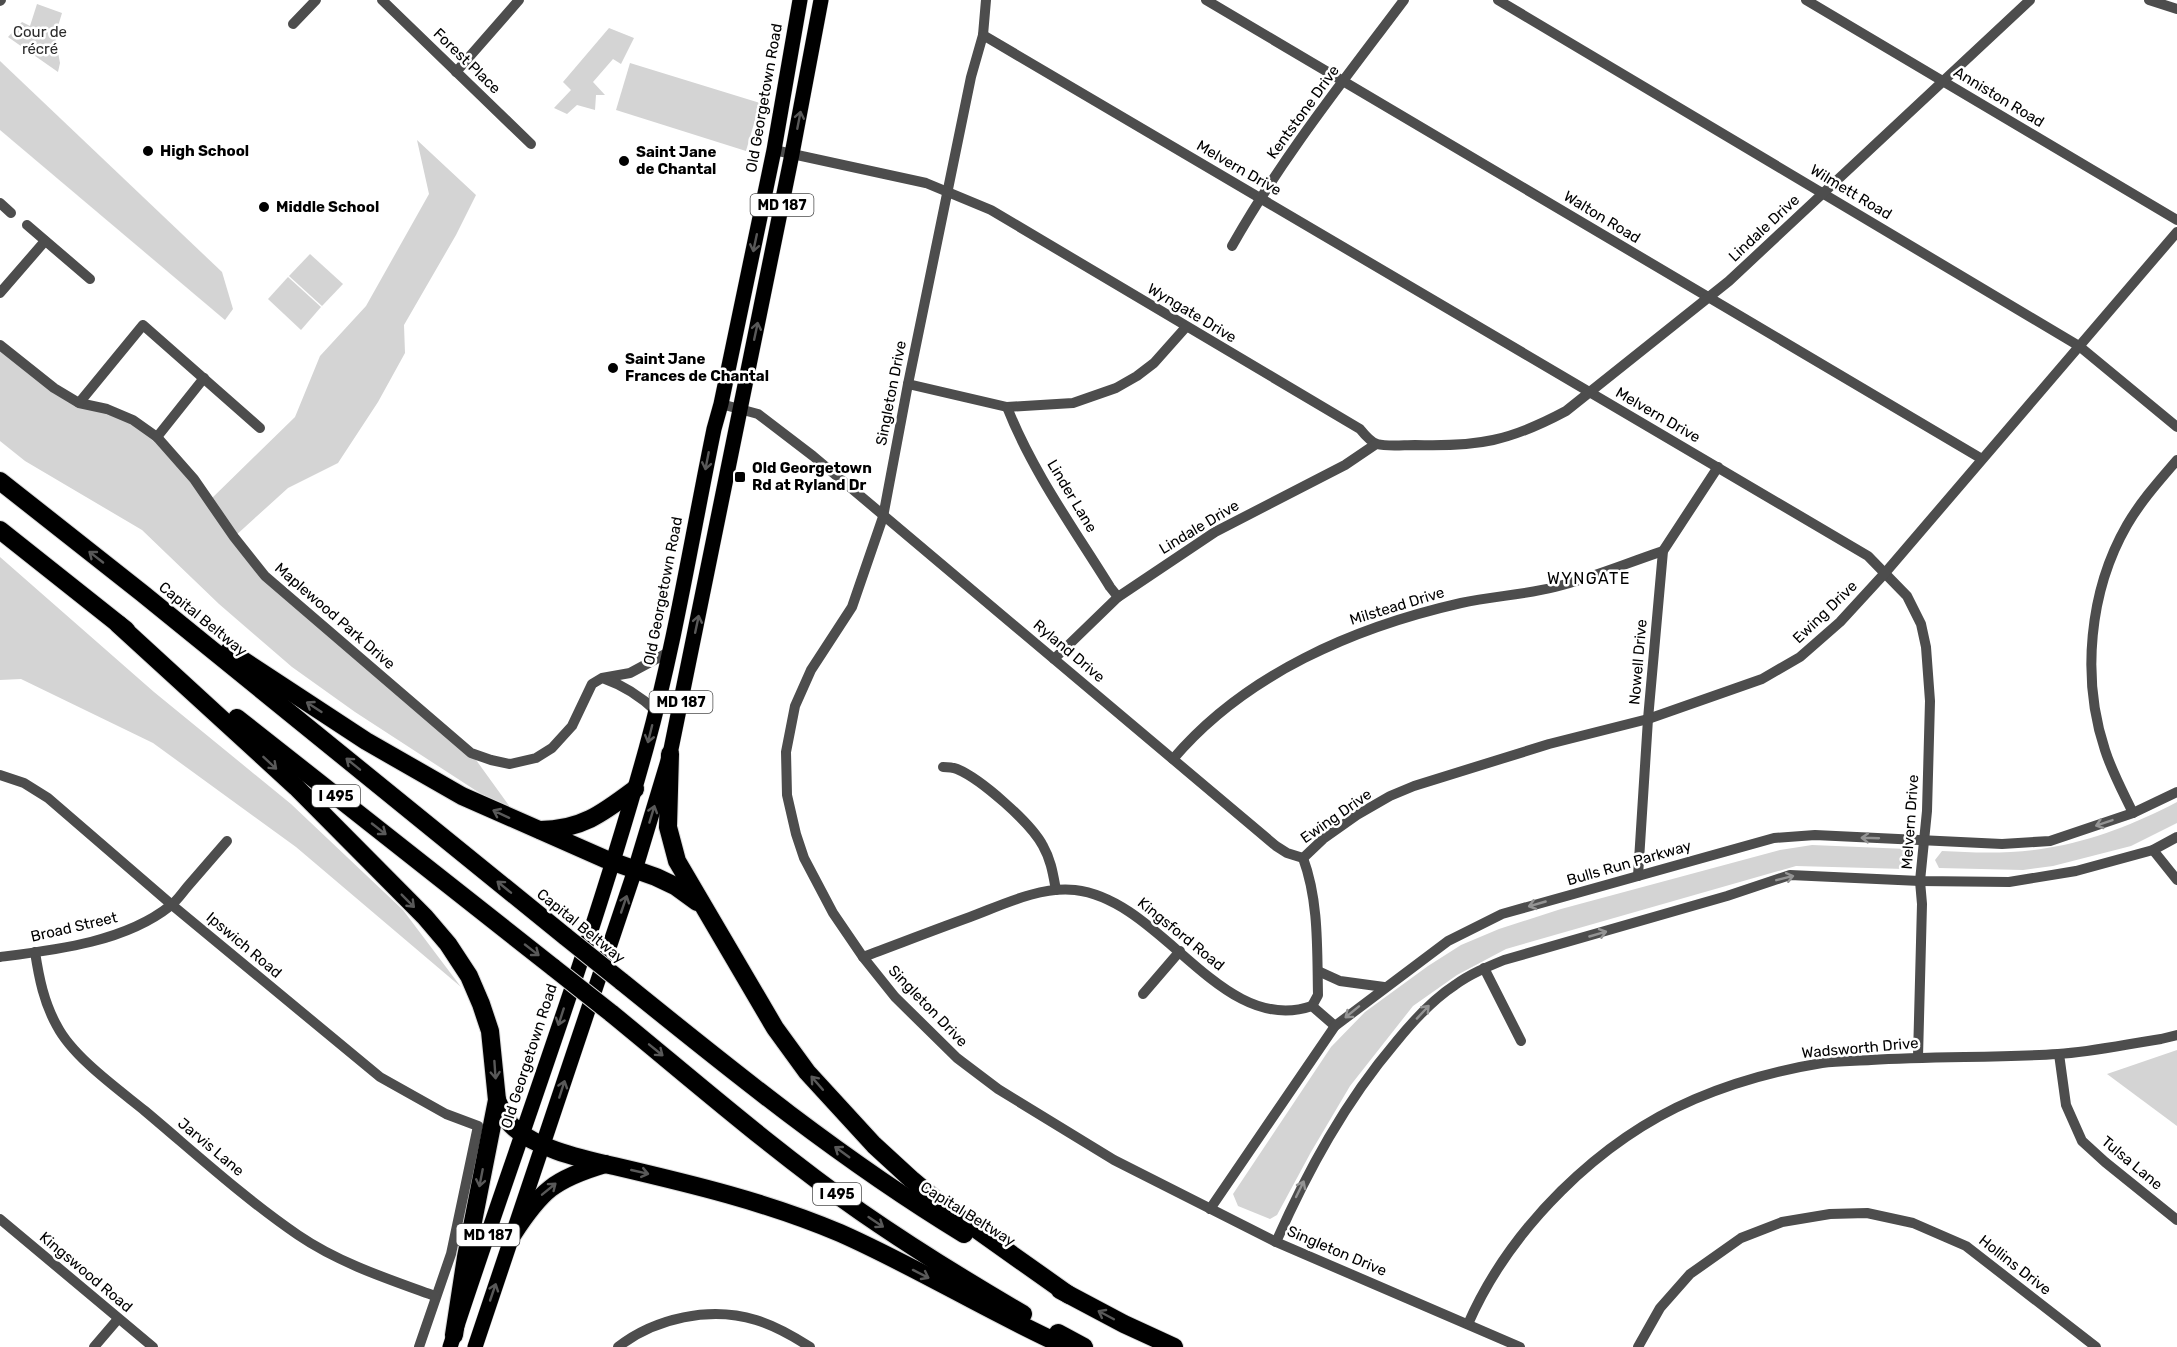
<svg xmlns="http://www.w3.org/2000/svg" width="2177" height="1347" viewBox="0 0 2177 1347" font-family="Rubik,sans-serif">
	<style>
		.green { fill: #d4d4d4 }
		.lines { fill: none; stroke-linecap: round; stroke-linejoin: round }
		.major-casing { stroke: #dbdbdb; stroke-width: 16 }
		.highway-casing { stroke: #dbdbdb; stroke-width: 20 }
		.minor { stroke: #4d4d4d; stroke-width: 10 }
		.major { stroke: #000; stroke-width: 15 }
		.highway { stroke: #000; stroke-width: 18 }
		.highway-bridge-casing { stroke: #dbdbdb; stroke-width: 20; stroke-linecap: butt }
		.highway-bridge { stroke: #000; stroke-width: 18 }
		.oneway { stroke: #595959 }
		.oneway2 { stroke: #949494 }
		.poi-dot { fill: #000; stroke: #fff; stroke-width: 2 }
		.labels { text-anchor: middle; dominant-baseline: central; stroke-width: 5; stroke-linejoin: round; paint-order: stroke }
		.shield { fill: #fff; stroke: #4c4c4c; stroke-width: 1.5 }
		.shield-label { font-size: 14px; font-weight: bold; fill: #000 }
		.park-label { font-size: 15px; fill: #2b2b2b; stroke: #fff }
		.street-label { font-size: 15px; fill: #000; stroke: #fff }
		.poi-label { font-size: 15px; font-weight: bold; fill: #000; stroke: #fff; text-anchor: start }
		.neighbourhood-label { font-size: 16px; letter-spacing: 1.5px; fill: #000; stroke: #fff }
	</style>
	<rect width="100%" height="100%" fill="#fff"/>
	<g class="green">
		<polygon points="37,4 62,13 55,36 60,63 58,72 8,37 22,22 30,26"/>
		<polygon points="609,28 634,38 621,64 613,59 593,82 605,95 596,95 595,110 577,105 567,114 554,108 571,90 563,82"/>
		<polygon points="0,61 222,272 233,309 225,320 0,130"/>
		<polygon points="630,63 760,103 746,151 616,110"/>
		<polygon points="417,140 476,195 456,235 404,325 405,353 378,402 338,463 288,488 234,537 265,576 471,753 518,818 355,712 292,667 219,604 142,530 25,461 0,441 0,345 54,389 107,409 157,437 209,501 295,417 320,356 366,306 429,194"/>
		<polygon points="310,254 343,284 322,306 289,276"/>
		<polygon points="288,277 321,307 301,330 268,299"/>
		<polygon points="0,557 154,692 291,804 403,910 461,987 296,847 153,743 21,679 0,680"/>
		<path d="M2177 802V823L2131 846 2053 866 2023 870 1939 868 1935 860 1942 851C1977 853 2012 854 2047 848 2092 841 2137 823 2177 802Z"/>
		<polygon points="1812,845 1907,849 1905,869 1796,866 1506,949 1457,975 1413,1006 1350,1086 1311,1152 1277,1215 1270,1219 1238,1206 1233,1194 1331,1047 1365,1012 1428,966 1461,945 1499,929 1561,909 1780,850"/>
		<polygon points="2177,1050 2177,1126 2107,1074"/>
	</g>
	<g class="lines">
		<g class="major-casing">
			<g id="major">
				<path d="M450 1347C515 1148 590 951 646 749 675 644 692 536 714 429L721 404 774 150 800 0"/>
				<polyline points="475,1347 635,870 670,754 792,154 821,0"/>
			</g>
		</g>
		<g class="highway-casing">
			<g id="highway">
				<polyline points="0,481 142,593 566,937"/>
				<polyline points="0,530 126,630"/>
				<polyline points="118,624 296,787 425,917 448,944 469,976 481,1004 490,1031 497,1100 466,1257 454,1335"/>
				<polyline points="229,651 366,741 462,796 605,859 656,877 675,886 697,902"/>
				<polyline points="237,718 554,968"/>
				<polyline points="670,754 668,827 677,861 775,1028 807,1072 874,1145 911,1179 942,1205 1069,1295"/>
				<path d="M540 830C581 830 603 813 635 789"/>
				<path d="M621 981C731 1070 842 1160 964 1234"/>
				<path d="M611 1013C693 1080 774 1151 861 1212 913 1248 968 1282 1023 1314"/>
				<path d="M497 1100C500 1107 503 1115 507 1120 527 1147 582 1159 614 1166 691 1184 767 1202 840 1233 917 1267 989 1312 1067 1347"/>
				<path d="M513 1234C541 1191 554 1179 605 1164"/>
				<polyline points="1060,1290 1124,1324 1174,1347"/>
				<polyline points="1058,1333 1084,1347"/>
			</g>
		</g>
		<g class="minor">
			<polyline points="382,0 531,144"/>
			<polyline points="986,0 983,35 971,77 908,384 883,517 852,607 811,670 795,706 786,752 787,795 796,834 804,858 833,913 863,957 895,997 957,1058 998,1089 1114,1160 1276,1242 1520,1347"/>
			<polyline points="1206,0 1982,459"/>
			<polyline points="1498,0 2079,346 2177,427"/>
			<polyline points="1806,0 2177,220"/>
			<polyline points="2149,0 2177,9"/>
			<polyline points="0,1 1,0"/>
			<polyline points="293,24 316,0"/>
			<polyline points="983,35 1868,556 1907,596 1921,624 1926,647 1930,701 1927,811 1920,881 1922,904 1918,1057"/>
			<polyline points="456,72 519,0"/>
			<path d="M774 150 926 183 991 210 1360 429C1364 434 1371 442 1377 444 1388 447 1403 445 1415 445 1478 447 1510 441 1566 411L1729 281 2030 0"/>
			<polyline points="0,203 11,213"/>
			<polyline points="27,225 90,279"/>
			<path d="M1232 246C1281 159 1344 80 1404 0"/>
			<polyline points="0,293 45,241"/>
			<polyline points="0,345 54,388 79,403 107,409 133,420 157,437 194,479 234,537 265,576 471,753 491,760 510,764 536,758 552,748 572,726 592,684 602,678 630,673 669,652"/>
			<polyline points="908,384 1007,407 1073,403 1116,388 1137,376 1154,363 1186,327"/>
			<polyline points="79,403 143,325 260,428"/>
			<path d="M721 404 758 414 813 456 1276 846 1287 853 1303 858C1319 901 1317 949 1318 995L1312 1006"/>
			<path d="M1007 407C1032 471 1074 529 1110 587L1118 597"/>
			<polyline points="157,437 204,378"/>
			<polyline points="1054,659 1118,597 1215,532 1345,465 1376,444"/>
			<path d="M605 679C625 686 640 696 656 711"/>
			<path d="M1173 759C1245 674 1355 627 1461 603 1492 596 1524 595 1555 587 1592 578 1627 563 1663 551"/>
			<path d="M943 767C948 767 952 767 957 769 981 779 1031 823 1043 846 1051 860 1053 874 1056 890"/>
			<polyline points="0,775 24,783 48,798 172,905 380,1077 446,1114 478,1126 451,1254 419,1347"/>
			<path d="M2133 813C2123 792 2112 772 2105 750 2081 678 2089 591 2127 525 2141 501 2159 481 2177 460"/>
			<polyline points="2153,850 2177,880"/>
			<polyline points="1303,858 1323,839 1357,815 1390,796 1414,786 1549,744 1648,719 1762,679 1800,657 1840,622 1885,573 2177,232"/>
			<polyline points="1638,876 1648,719 1663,551 1718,467"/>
			<path d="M35 952C39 978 44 1003 57 1026 73 1057 118 1089 145 1111 195 1153 244 1198 298 1235 339 1263 388 1279 435 1296"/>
			<path d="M0 957C55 950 125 942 170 906 177 901 182 893 188 886 201 871 214 856 227 841"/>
			<path d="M863 957C898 944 934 930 970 917 1002 905 1040 886 1075 890 1163 900 1221 1037 1312 1006L1335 1026"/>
			<polyline points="1484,968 1521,1041"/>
			<polyline points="1318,971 1340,981 1384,987"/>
			<polyline points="1143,994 1180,951"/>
			<polyline points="2059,1054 2066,1105 2082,1141 2105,1162 2177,1220"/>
			<polyline points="1210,1209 1335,1026 1448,941 1502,914 1774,838 1815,835 2002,844 2050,841 2133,813 2177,792"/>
			<polyline points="0,1219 153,1347"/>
			<path d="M1276 1242C1308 1170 1345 1102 1396 1042 1413 1021 1432 1000 1455 985 1470 974 1487 967 1504 960L1727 896 1790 875 1920 881 2009 882 2076 871 2153 850 2177 837"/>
			<path d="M1468 1324C1510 1228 1599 1140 1695 1099 1735 1082 1779 1070 1822 1063 1838 1061 1855 1061 1871 1060 1933 1056 1996 1058 2058 1054 2092 1052 2127 1044 2161 1039L2177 1035"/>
			<polyline points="94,1347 118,1319"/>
			<path d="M618 1347C655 1318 710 1306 756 1320 776 1326 793 1336 810 1347"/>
			<polyline points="1638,1347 1660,1308 1690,1274 1741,1238 1782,1222 1830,1214 1867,1213 1913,1223 1966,1246 2096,1347"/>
		</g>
		<use href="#major" class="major"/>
		<use href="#highway" class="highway"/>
		<g class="highway-bridge-casing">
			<g id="highway-bridge">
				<polyline points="566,937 621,981"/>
				<polyline points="554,968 611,1013"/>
			</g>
		</g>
		<use href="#highway-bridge" class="highway-bridge"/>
	</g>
	<defs><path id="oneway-shaft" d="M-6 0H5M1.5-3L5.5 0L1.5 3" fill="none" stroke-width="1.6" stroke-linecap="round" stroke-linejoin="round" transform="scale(1.5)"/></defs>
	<g class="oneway">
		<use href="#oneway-shaft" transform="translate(799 120) rotate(-79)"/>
		<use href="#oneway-shaft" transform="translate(755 243) rotate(102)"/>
		<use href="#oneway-shaft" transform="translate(756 331) rotate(-78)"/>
		<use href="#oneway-shaft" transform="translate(707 461) rotate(101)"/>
		<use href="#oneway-shaft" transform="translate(96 557) rotate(-142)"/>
		<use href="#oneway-shaft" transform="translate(697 624) rotate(-78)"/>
		<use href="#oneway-shaft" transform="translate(314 707) rotate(-147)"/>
		<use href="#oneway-shaft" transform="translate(650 734) rotate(104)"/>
		<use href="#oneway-shaft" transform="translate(270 763) rotate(43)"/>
		<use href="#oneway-shaft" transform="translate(353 764) rotate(-141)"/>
		<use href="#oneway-shaft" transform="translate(501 814) rotate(-155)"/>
		<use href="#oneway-shaft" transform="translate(652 814) rotate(-73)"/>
		<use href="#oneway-shaft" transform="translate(379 829) rotate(38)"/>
		<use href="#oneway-shaft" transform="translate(504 887) rotate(-141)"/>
		<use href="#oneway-shaft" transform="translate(408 901) rotate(45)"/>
		<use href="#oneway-shaft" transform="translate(624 904) rotate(-71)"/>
		<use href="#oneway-shaft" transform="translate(532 950) rotate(38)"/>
		<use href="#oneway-shaft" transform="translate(561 1017) rotate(108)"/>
		<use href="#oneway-shaft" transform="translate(656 1050) rotate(39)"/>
		<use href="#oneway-shaft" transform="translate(495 1070) rotate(86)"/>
		<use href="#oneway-shaft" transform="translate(817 1083) rotate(-131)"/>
		<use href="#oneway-shaft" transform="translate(562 1089) rotate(-72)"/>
		<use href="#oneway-shaft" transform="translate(842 1152) rotate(-144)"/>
		<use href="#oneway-shaft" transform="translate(640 1172) rotate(13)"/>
		<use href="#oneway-shaft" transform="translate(481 1178) rotate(101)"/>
		<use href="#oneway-shaft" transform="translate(549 1189) rotate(-39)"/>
		<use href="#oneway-shaft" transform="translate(876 1222) rotate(34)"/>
		<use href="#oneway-shaft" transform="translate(921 1274) rotate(27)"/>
		<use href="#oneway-shaft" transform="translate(493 1292) rotate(-71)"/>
		<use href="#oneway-shaft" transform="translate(1106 1315) rotate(-152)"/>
	</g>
	<g class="oneway2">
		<use href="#oneway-shaft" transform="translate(2104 823) rotate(161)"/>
		<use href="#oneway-shaft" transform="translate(1870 838) rotate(-178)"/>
		<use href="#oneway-shaft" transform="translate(1785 878) rotate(-14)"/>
		<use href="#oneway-shaft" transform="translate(1537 904) rotate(164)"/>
		<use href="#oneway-shaft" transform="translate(1598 934) rotate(-16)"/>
		<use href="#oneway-shaft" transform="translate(1352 1012) rotate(141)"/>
		<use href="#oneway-shaft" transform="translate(1423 1012) rotate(-47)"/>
		<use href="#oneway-shaft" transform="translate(1300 1189) rotate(-64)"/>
	</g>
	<g class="poi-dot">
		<circle cx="148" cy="151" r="6"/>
		<circle cx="624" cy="161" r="6"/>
		<circle cx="264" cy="207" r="6"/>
		<circle cx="613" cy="368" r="6"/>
		<rect x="734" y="471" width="12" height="12" rx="3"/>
	</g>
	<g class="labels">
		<g class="shield">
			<rect x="750.5" y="194" width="63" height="22" rx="4.5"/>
			<rect x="649.5" y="691" width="63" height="22" rx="4.5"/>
			<rect x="312" y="785" width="48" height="22" rx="4.5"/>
			<rect x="813" y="1183" width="48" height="22" rx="4.5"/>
			<rect x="456.5" y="1224" width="63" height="22" rx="4.5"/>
		</g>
		<g class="shield-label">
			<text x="782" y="205">MD 187</text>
			<text x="681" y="702">MD 187</text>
			<text x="336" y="796">I 495</text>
			<text x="837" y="1194">I 495</text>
			<text x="488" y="1235">MD 187</text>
		</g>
		<g class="park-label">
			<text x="40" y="32">Cour de<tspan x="40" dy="17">récré</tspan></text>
		</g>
		<g class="street-label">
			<text transform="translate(467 61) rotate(44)">Forest Place</text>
			<text transform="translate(1999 97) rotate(31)">Anniston Road</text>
			<text transform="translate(764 98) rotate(-80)">Old Georgetown Road</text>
			<text transform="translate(1303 112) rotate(-54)">Kentstone Drive</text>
			<text transform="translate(1239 168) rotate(30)">Melvern Drive</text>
			<text transform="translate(1851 192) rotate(31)">Wilmett Road</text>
			<text transform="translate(1602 217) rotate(31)">Walton Road</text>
			<text transform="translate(1764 228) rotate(-43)">Lindale Drive</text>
			<text transform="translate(1192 313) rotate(31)">Wyngate Drive</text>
			<text transform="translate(891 393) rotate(-79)">Singleton Drive</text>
			<text transform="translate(1658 415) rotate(30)">Melvern Drive</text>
			<text transform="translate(1072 496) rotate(59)">Linder Lane</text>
			<text transform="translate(1199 527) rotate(-31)">Lindale Drive</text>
			<text transform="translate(663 591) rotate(-79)">Old Georgetown Road</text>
			<text transform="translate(1397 606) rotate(-17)">Milstead Drive</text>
			<text transform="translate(1825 612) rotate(-44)">Ewing Drive</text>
			<text transform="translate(335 616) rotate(41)">Maplewood Park Drive</text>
			<text transform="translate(203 619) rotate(39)">Capital Beltway</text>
			<text transform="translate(1069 651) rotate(40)">Ryland Drive</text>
			<text transform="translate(1638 662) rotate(-85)">Nowell Drive</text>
			<text transform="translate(1336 816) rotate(-35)">Ewing Drive</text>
			<text transform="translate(1910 822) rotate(-86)">Melvern Drive</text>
			<text transform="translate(1629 863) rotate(-16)">Bulls Run Parkway</text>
			<text transform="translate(581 926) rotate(39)">Capital Beltway</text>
			<text transform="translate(74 927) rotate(-13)">Broad Street</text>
			<text transform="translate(1181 934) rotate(39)">Kingsford Road</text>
			<text transform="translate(244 945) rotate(40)">Ipswich Road</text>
			<text transform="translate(928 1006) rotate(46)">Singleton Drive</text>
			<text transform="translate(1860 1048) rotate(-5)">Wadsworth Drive</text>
			<text transform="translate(529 1056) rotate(-72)">Old Georgetown Road</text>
			<text transform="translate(211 1147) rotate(40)">Jarvis Lane</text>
			<text transform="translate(2132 1163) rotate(40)">Tulsa Lane</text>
			<text transform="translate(968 1214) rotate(32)">Capital Beltway</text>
			<text transform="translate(1337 1251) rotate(23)">Singleton Drive</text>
			<text transform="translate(2015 1265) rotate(38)">Hollins Drive</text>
			<text transform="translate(86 1272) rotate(40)">Kingswood Road</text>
		</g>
		<g class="poi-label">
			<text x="160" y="151">High School</text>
			<text x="636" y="152">Saint Jane<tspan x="636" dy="17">de Chantal</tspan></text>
			<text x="276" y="207">Middle School</text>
			<text x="625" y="359">Saint Jane<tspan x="625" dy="17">Frances de Chantal</tspan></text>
			<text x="752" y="468">Old Georgetown<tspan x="752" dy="17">Rd at Ryland Dr</tspan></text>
		</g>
		<g class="neighbourhood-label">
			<text x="1589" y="578">WYNGATE</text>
		</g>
	</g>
</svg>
